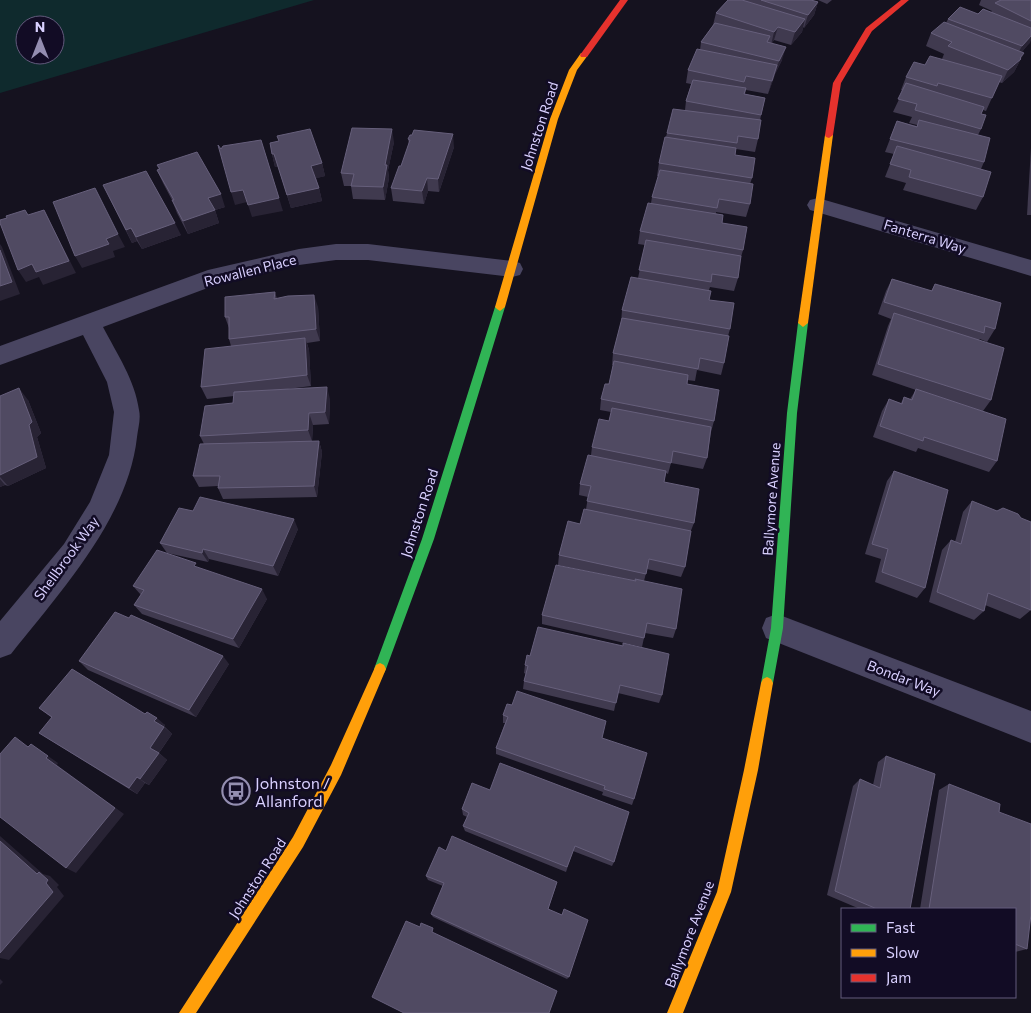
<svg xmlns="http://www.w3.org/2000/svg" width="1031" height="1013" viewBox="0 0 1031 1013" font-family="Commissioner,sans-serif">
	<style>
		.green { fill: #0f2a2d; fill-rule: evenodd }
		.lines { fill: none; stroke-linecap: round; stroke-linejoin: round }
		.street { fill: #494561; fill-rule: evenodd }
		.fast { fill: #30b455; fill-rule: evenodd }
		.slow { fill: #ff9f0a; fill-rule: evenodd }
		.jam { fill: #e5322d; fill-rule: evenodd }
		.wall { fill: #403a4f }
		.shaded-wall { fill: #282334 }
		.building { fill: #504a62; stroke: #665f7b }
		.labels { text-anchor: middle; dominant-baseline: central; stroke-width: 5; stroke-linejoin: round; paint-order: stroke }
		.street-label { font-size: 14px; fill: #d9d0ff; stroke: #120c25 }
		.near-poi-label { font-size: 16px; fill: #d9d0ff; stroke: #120c25; text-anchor: start }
	</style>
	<rect width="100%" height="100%" fill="#15121f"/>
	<path class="green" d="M0 0H314L0 93ZM25 25H55V55H25Z"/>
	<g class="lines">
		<g class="street">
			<polygon points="818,198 1031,260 1031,276 810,210 807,205 810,200"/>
			<path d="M336 244H368L512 261 520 263 523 269 520 275 512 277 368 260H336L299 265 221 283 103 327C117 354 135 380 139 410 141 419 138 428 137 437 128 519 60 592 11 654L0 658V621L64 544 90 502 109 455 114 412 107 382 83 335 0 365V346L208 270 299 249Z"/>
			<polygon points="777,614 1031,711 1031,743 766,638 762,628 766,618"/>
		</g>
		<g class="fast">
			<polygon points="500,303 505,307 434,539 386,669 384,673 380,675 376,673 374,669 422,539 495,307"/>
			<polygon points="803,319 808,323 797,413 783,628 773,683 771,687 767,689 763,687 761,683 771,628 787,413 798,323"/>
		</g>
		<g class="slow">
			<polygon points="581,53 588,55 577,70 558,119 505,307 500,311 497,309 495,307 550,119 569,70"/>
			<polygon points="829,132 833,135 808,323 803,327 798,323 825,135"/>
			<polygon points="380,663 384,665 386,669 341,775 303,847 196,1013 179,1013 293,837 331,765 376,665"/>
			<polygon points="767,677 771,679 773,683 758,770 731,892 683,1013 667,1013 717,892 744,770 761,683 763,679"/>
		</g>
		<g class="jam">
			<polygon points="620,0 628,0 587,57 581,57 580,55"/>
			<polygon points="901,0 909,0 872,31 841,83 833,135 829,138 826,137 825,135 833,83 866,28"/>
		</g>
	</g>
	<g class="wall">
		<polygon points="728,0 811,0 818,2 814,15 804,28 803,27 802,32 791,45 774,40 772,43 782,60 775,74 768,94 746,90 745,94 765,98 760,120 758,139 755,152 736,149 735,155 752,178 750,184 750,204 746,217 716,212 716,213 722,223 743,250 740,261 738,278 734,291 710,287 709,290 709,300 730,329 728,336 724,363 721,375 697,370 695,381 687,380 687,384 714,421 711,432 707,458 703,469 671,463 668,474 666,473 664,482 694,523 690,533 685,567 681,577 647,569 644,581 676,629 673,638 645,633 642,647 542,624 542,615 625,579 558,565 559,555 580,524 586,509 588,497 579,495 580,484 591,455 592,447 609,421 611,412 600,410 601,399 609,384 613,365 612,365 613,353 621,323 622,310 638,278 645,245 638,244 640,231 651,203 652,197 659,176 657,176 659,163 667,133 685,110 686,101 691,84 686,83 688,70 700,50 701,42 713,25 716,13"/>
		<polygon points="818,0 832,0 827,4"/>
		<polygon points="981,0 1031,0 1031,40 1022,52 1024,53 1014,72 1002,83 999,82 986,111 983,110 981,114 981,129 978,135 984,162 981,169 983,197 976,210 903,190 906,183 885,177 894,154 885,152 897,121 917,126 917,125 909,123 912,117 893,112 903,91 901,90 906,77 925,65 942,59 944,54 926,46 931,33 946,23 948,19 991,12 992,11 979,5"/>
		<polygon points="408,139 454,147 439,192 428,191 424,204 393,201 391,188 401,166 409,144"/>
		<polygon points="394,142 388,170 389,178 385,200 353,199 351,186 344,186 341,173"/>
		<polygon points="1031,148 1031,215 1027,215"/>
		<polygon points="272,154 322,163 325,176 316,178 319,188 322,201 291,208 278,167 275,167"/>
		<polygon points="157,165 225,207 215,210 219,223 188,234 177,213 172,200 163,183 157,170 159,170"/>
		<polygon points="103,185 181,235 142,249 137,241 132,243"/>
		<polygon points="892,279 931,291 935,284 995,329 987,342 980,339 979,340 991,400 983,411 997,461 989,472 918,448 916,452 873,437 882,411 889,399 901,403 904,397 910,399 916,390 872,375 888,326 891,319 878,314 886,291"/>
		<polygon points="275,292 277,299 318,307 320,341 307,343 309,350 311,386 288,389 330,399 329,424 313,425 312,441 319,441 322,452 317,497 223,499 218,488 218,486 199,487 193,476 204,444 200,436 233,403 234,396 207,399 201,387 231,346 229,339 229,328 225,317"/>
		<polygon points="0,396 28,400 41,433 37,437 46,468 8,486 5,485 0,487"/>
		<polygon points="894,471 925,588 917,598 875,582 881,559 865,554 887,481"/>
		<polygon points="972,501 1031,610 1020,619 985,605 984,611 974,620 929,602 942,550 951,540 955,542 963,512"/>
		<polygon points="298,529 278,576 209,559 208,562 167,553 160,543"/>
		<polygon points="200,568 267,599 239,648 142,614 134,605 141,595 133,586"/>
		<polygon points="527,655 662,695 659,703 618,693 614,711 523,689 524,681 526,674 524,673 525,665"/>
		<polygon points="79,661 229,664 196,717 88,670"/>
		<polygon points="512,705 602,738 634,799 632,805 602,795 603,792 496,754 496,748 505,723 503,723 503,715"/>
		<polygon points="39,708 145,714 165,725 164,726 172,734 159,753 167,760 149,785 145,783 137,794 39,733 52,718"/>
		<polygon points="886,756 910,909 860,909 827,895 853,786 860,779 873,785 878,762"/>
		<polygon points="472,783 614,862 612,866 573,851 566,872 465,831 463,826 467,817 463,815 462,809"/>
		<polygon points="949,784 999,812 1027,949 1015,952 1015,909 920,909 939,790"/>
		<polygon points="446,851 556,886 548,909 562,915 569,977 567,979 433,917 431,914 443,886 428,880 426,876"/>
	</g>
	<g class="shaded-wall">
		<polygon points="818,2 814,15 804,28 808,15"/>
		<polygon points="805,19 802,32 791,45 795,32"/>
		<polygon points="778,27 774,40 771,45 774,32"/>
		<polygon points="1031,36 1031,40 1030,43 1015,59 1022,46"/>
		<polygon points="786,47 782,60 775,74 779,61"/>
		<polygon points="1024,53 1014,72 1002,83 1008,70"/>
		<polygon points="777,65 774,78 768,94 772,81"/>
		<polygon points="392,129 394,142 388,170 389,178 385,200 383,187 385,165"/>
		<polygon points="453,134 454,147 439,192 438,179"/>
		<polygon points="272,154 274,154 278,167 275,167"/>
		<polygon points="322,163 325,176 314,179 311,166"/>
		<polygon points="427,178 428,191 424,204 422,191"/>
		<polygon points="319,188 322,201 291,208 287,195"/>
		<polygon points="243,190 247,202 235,205 231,192"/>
		<polygon points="221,194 225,207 215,210 219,223 188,234 183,221 208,198"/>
		<polygon points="279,198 283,211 252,217 248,205"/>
		<polygon points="44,210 76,273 43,285 39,277 26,282 18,270"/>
		<polygon points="175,223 181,235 142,249 136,237"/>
		<polygon points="131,228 137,241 132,243 126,230"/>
		<polygon points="118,234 125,247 113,251 115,257 82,268 75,256 106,239"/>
		<polygon points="0,244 2,247 20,294 0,301"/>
		<polygon points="314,295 318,307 320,341 316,329"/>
		<polygon points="305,338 309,350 311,386 307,375"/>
		<polygon points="327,387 330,399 329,424 325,412"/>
		<polygon points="19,388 28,400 41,433 37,437 46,468 8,486 0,477 0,475 29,425"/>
		<polygon points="309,413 313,425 312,441 308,430"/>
		<polygon points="319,441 322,452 317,497 314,486"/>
		<polygon points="0,479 5,485 0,487"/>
		<polygon points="294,519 298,529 278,576 273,566"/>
		<polygon points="203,549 209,559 208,562 202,553"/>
		<polygon points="262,589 267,599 239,648 233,639"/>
		<polygon points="223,656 229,664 196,717 189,710"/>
		<polygon points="157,718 165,725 162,729 154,721"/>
		<polygon points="164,727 172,734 158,754 150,748"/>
		<polygon points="31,744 58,763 57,765 124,814 76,873 66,868 46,758"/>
		<polygon points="159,753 167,760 149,785 140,779"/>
		<polygon points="137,777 145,783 137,794 129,788"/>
		<polygon points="0,836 43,874 50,876 59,885 57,887 64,896 9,960 0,958 0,953 46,883 37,874 0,841"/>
		<polygon points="0,979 3,982 0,985"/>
	</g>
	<g class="building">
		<polygon points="728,0 742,0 805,19 795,32 778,27 774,32 716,13"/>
		<polygon points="761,0 811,0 818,2 808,15"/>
		<polygon points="1001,0 1031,0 1031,21 995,3"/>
		<polygon points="960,7 978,14 983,9 1031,28 1031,36 1022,46 948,19"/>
		<polygon points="944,22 1024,53 1020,58 1021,59 1008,70 948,46 952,42 931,33"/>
		<polygon points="715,23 770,36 767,42 786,47 779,61 701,42"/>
		<polygon points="697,49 777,65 772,81 746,76 744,82 688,70"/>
		<polygon points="930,56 1002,76 992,98 938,83 937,86 906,77 914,62 925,65"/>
		<polygon points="693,80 746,88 744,94 765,98 761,115 686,101"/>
		<polygon points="906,83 984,107 981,114 986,115 981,129 915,110 917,104 898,99"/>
		<polygon points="673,109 761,120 758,139 738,136 737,143 667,133"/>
		<polygon points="919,120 990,138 984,162 890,139 897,121 917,127"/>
		<polygon points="352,128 392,129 385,165 387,165 383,187 351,186 354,174 341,173"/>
		<polygon points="310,129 322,163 311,166 319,188 287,195 274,154 272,154 270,143 279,141 277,136"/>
		<polygon points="414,130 453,134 438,179 427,178 422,191 391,188 399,166 401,166 410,140 408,139 410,135 412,135"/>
		<polygon points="665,137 736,148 735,155 755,158 752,178 659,163"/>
		<polygon points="261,140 279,198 248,205 243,190 231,192 218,145 221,149 223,146"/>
		<polygon points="897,146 991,172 983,197 909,177 911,170 890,164"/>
		<polygon points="197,152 221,194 208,198 215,210 183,221 172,200 174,200 157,170 160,169 157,165"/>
		<polygon points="660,170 753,184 750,204 719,199 717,208 652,197"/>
		<polygon points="146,171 175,223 136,237 131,228 126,230 103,185"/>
		<polygon points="95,188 118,234 106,239 109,244 75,256 53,202"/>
		<polygon points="648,203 723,215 722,223 747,227 743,250 640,231"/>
		<polygon points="25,210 28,215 44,210 69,261 36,272 32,264 18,270 0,223 0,220 7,218 6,216"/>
		<polygon points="646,240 741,256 738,278 712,274 711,282 639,270"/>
		<polygon points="0,250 12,282 0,286"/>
		<polygon points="631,277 711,291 709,300 734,303 730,329 622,310"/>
		<polygon points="892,279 932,291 935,284 1001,303 995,329 985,326 984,333 884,302"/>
		<polygon points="275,292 274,299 288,296 314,295 316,329 229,339 229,317 225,317 225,297"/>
		<polygon points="894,313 1004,348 991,400 878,364"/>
		<polygon points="622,318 729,336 724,363 700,358 698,369 613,353"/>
		<polygon points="305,338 307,375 201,387 205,349"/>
		<polygon points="614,361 688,375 687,384 719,390 714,421 601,399 605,384 609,384"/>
		<polygon points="327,387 325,412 309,413 308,430 200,436 205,406 233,403 234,392"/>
		<polygon points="19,388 32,422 29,425 37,457 0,475 0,396"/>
		<polygon points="916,389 1006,419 997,461 924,437 923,441 880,426 889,399 902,404 904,397 912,400"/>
		<polygon points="612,408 711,427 707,458 673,451 671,463 592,447 599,419 609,421"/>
		<polygon points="319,441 314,486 218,488 220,476 193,476 200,444"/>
		<polygon points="588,455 666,471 664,482 699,489 694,523 587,501 591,486 580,484"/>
		<polygon points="894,471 948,490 925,588 882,572 888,549 872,544"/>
		<polygon points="200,497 294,519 273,566 203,549 202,553 160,543 179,508 193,511"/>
		<polygon points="972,501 997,511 1003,508 1018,514 1021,518 1031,522 1031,610 988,593 984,611 937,592 951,540 961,544"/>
		<polygon points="584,509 691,531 685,567 649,559 646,574 559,555 568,521 580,524"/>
		<polygon points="157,550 196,563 194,566 262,589 233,639 134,605 144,590 133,586"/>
		<polygon points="556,565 636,581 635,579 682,589 676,629 647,623 644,638 542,615"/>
		<polygon points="115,612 129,618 131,615 223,656 189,710 79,661"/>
		<polygon points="538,627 623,646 623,643 669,654 662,695 620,685 616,703 524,681 528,666 525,665 527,655 530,656"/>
		<polygon points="72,669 145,714 147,712 157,718 154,721 164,727 150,748 159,753 140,779 137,777 129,788 39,733 52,717 39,708"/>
		<polygon points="517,691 606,721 602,738 647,753 634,799 604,789 605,786 496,748 508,717 503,715 507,704 512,705"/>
		<polygon points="15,737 28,747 31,744 48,756 46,758 115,808 66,868 0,817 0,754"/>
		<polygon points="886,756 935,774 910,909 877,909 835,891 860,779 880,788"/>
		<polygon points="500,763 629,812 614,862 575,846 567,867 463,826 469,813 462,809 472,783 490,790"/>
		<polygon points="949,784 1000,804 999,812 1031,824 1031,914 1027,949 1015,944 1015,909 929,909"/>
		<polygon points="452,836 557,882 548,909 562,915 564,909 588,920 569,977 431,914 444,883 426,876 439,847 446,851"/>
		<polygon points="0,841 37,874 39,872 48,880 46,883 53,892 0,953"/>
		<polygon points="406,921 420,927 421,923 433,928 432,932 557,991 549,1013 404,1013 372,997"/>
	</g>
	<defs>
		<g id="bus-ring" transform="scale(1.4375)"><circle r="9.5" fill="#120c25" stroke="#948eb1" stroke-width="1.5"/><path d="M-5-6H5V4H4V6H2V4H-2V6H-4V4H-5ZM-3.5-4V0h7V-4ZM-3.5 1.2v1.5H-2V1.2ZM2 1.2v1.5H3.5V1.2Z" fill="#948eb1"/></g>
	</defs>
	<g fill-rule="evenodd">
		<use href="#bus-ring" x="236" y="791"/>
	</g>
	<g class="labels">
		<g class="street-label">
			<text transform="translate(539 126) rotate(-72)">Johnston Road</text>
			<text transform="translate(925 236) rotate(17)">Fanterra Way</text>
			<text transform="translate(250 270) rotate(-14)">Rowallen Place</text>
			<text transform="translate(771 499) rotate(-86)">Ballymore Avenue</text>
			<text transform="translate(419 513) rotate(-72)">Johnston Road</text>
			<text transform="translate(66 558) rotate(-54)">Shellbrook Way</text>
			<text transform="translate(904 678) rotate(21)">Bondar Way</text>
			<text transform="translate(257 878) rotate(-57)">Johnston Road</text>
			<text transform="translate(689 934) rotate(-69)">Ballymore Avenue</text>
		</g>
		<g class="near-poi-label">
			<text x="255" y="782">Johnston /<tspan x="255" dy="18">Allanford</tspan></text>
		</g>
	</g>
	<rect x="841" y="908" width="175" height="90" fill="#120c25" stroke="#625a7c"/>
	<rect x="851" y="924" width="25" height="8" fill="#30b455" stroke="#625a7c"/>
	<text x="886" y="933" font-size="15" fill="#d9d0ff">Fast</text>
	<rect x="851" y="949" width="25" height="8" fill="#ff9f0a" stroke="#625a7c"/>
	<text x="886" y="958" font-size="15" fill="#d9d0ff">Slow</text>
	<rect x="851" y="974" width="25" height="8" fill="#e5322d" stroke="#625a7c"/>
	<text x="886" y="983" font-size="15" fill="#d9d0ff">Jam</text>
	<g transform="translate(40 40)"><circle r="24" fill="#120c25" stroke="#625a7c"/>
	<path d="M0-4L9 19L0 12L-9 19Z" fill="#948eb1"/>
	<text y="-8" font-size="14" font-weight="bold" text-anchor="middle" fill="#d9d0ff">N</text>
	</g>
</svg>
